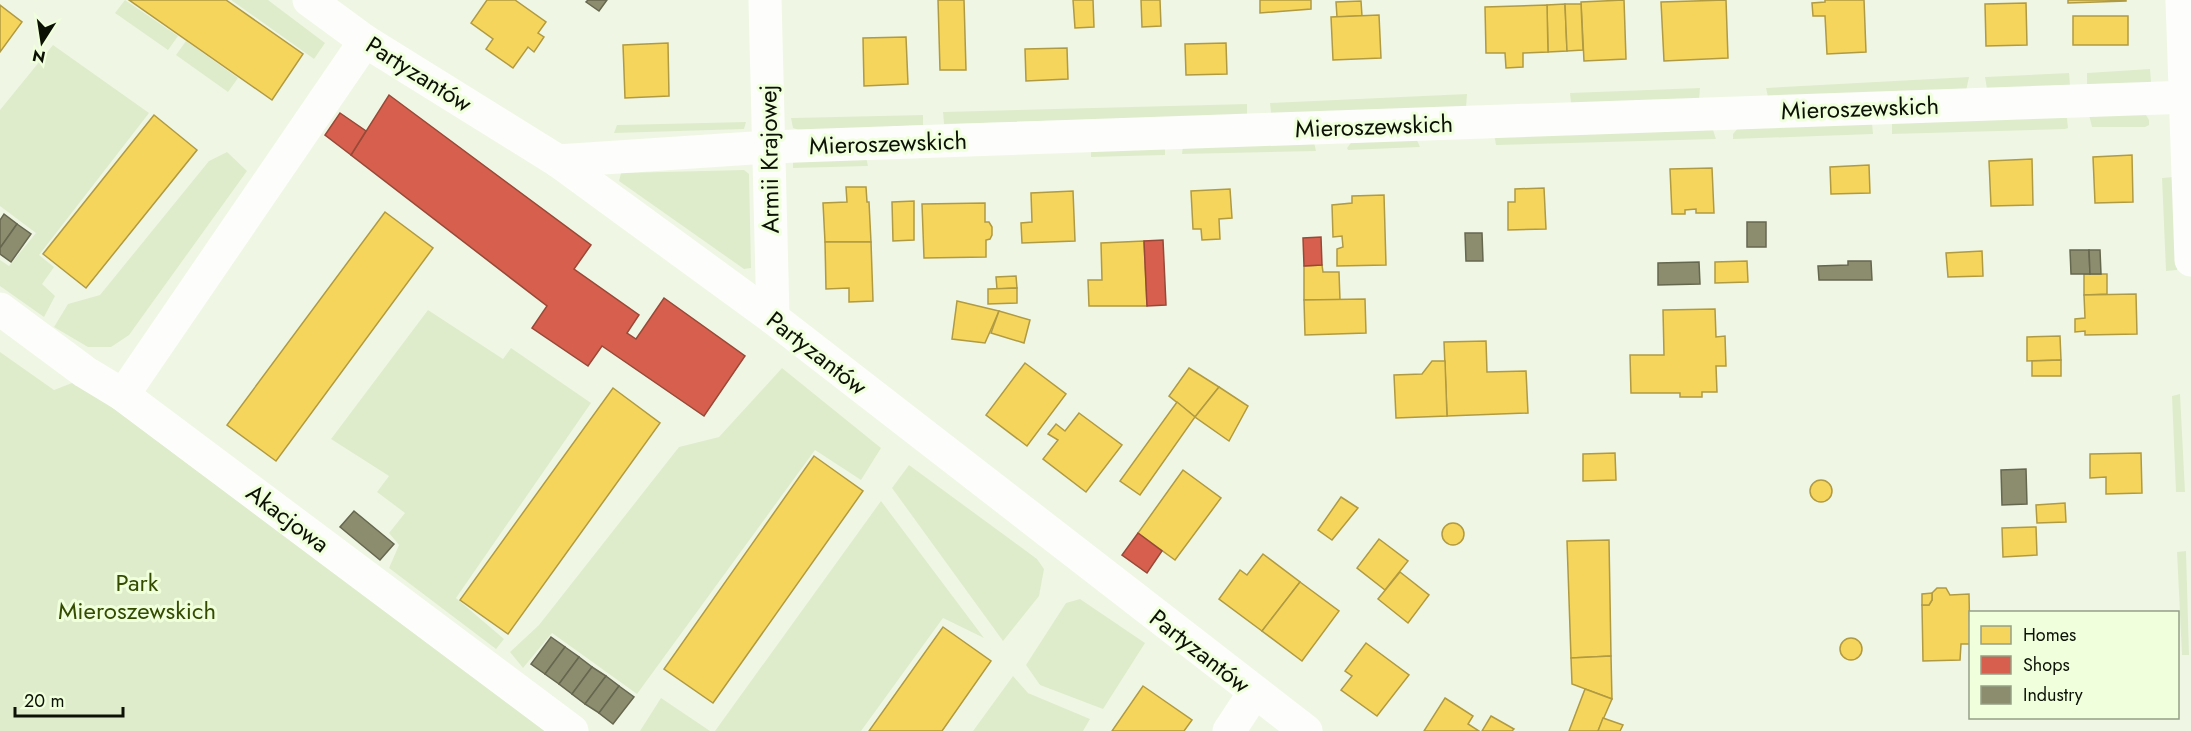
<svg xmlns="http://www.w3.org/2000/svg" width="2191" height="731" viewBox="0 0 2191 731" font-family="Jost,sans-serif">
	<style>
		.green { fill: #deeccb }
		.homes { fill: #f6d55c; stroke: #b09a42; stroke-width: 1.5 }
		.shops { fill: #d6604d; stroke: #994838; stroke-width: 1.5 }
		.industry { fill: #8c8c6e; stroke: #66674f; stroke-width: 1.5 }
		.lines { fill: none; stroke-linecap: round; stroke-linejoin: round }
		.minor { stroke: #fdfefb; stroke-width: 33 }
		.labels { text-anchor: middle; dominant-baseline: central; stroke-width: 6; stroke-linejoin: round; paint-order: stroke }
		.street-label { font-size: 24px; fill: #0c1106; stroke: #f0ffdc }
		.park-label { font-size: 24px; fill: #344b00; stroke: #f0ffdc }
	</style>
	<rect width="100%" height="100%" fill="#eff7e4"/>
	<g class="green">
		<polygon points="125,0 178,36 168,50 115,13"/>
		<polygon points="231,0 268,0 325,43 314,59"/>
		<polygon points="186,41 238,78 228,92 176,55"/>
		<polygon points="53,45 149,113 39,255 54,267 42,284 55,296 44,317 0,286 0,260 9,266 36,233 0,206 0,110"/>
		<polygon points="2150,69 2151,82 2147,84 2087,84 2087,73"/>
		<polygon points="2069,73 2070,85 1987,89 1985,77"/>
		<polygon points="1969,77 1966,91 1768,97 1766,88"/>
		<polygon points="1700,88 1699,100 1571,103 1570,93"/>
		<polygon points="1467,94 1466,108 1271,113 1270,103"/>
		<polygon points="1247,104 1247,115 944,124 943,112"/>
		<polygon points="2144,112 2149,120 2149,125 2145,127 2092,127 2089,115"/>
		<polygon points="923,115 923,125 802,131 793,128 791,118"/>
		<polygon points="2067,118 2068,128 2065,129 1892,134 1892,121"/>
		<polygon points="746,122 744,129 614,133 617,125"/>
		<polygon points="1872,123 1873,134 1733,139 1733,134 1738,128"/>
		<polygon points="1712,127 1716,139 1496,145 1494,134"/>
		<polygon points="1416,138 1420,147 1348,150 1347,148 1354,139"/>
		<polygon points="1314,142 1316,151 1182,154 1183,146"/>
		<polygon points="1165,147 1165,155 1091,157 1091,149"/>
		<polygon points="227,152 247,171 129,335 111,347 88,347 54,327 68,304 100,295 209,161"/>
		<polygon points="866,157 868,166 793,168 793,160"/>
		<polygon points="744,170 749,174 751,268 744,269 619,181 621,173"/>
		<polygon points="2173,177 2177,270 2166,271 2162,178"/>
		<polygon points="428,310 503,359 511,348 591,403 456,598 504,639 496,649 389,568 399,545 389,533 405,513 377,492 389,476 331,439"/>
		<polygon points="0,352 54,390 77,381 545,731 0,731"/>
		<polygon points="782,368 881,448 861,480 815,450 637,694 552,633 523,668 510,652 539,625 679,447 719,437"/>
		<polygon points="2180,394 2185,492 2176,492 2172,396"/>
		<polygon points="909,465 1037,559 1044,569 1039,596 1003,641 892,488"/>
		<polygon points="881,501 984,638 943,618 861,731 715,731"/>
		<polygon points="2186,551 2189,655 2182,655 2177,552"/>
		<polygon points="1080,599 1145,643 1103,709 1040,685 1026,665 1066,603"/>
		<polygon points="1013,676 1028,693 1090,719 1083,731 973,731"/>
		<polygon points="661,698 710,731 640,731"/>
	</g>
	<g class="homes">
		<polygon points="129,0 226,0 303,54 272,100"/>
		<polygon points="487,0 515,0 546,22 538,33 544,37 534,52 528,47 513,68 486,49 493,39 471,23"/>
		<polygon points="938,0 964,0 966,70 940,70"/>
		<polygon points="1073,0 1093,0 1094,27 1075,28"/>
		<polygon points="1141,0 1160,0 1161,26 1142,27"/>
		<polygon points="1260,0 1311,0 1311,9 1260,13"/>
		<polygon points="1624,0 1626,59 1584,61 1581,2"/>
		<polygon points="1726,0 1728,58 1664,61 1661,2"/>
		<polygon points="1825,0 1864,0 1866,52 1827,54 1825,16 1813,16 1812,3 1825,2"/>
		<polygon points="2068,0 2126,0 2126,1 2068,3"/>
		<polygon points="1361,1 1362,16 1337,17 1336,2"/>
		<polygon points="2026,3 2027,45 1986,46 1985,4"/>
		<polygon points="1565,4 1567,51 1548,52 1547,5"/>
		<polygon points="1565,4 1581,4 1583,50 1567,51"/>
		<polygon points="0,5 22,22 0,52"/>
		<polygon points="1547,5 1548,52 1523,53 1523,67 1506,68 1505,53 1486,53 1485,7"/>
		<polygon points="1379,15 1381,58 1333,60 1331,17"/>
		<rect x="2073" y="16" width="55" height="29"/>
		<polygon points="906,37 908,84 864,86 863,38"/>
		<polygon points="668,43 669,96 625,98 623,45"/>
		<polygon points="1226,43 1227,74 1186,75 1185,44"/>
		<polygon points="1067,48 1068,79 1026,81 1025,49"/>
		<polygon points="154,115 197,150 86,288 43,254"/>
		<polygon points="2132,155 2133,202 2095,203 2093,157"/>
		<polygon points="2032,159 2033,205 1991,206 1989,161"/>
		<polygon points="1869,165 1870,193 1831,194 1830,167"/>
		<polygon points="1712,168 1714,213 1696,213 1696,209 1685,210 1685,214 1672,214 1670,169"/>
		<polygon points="846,187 866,187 867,202 869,202 871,242 825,242 823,203 847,202"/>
		<polygon points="1544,188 1546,229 1508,230 1508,202 1515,202 1515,189"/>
		<polygon points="1230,189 1232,218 1219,219 1220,239 1202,240 1201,229 1193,229 1191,191"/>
		<polygon points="1073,191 1075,241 1022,243 1021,223 1032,222 1031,193"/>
		<polygon points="1384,195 1386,265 1337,266 1337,249 1343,247 1342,236 1333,237 1332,205 1352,203 1352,196"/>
		<polygon points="914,201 914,240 893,241 892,202"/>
		<polygon points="985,203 985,222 989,222 992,227 992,235 990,239 986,240 986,257 924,258 922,204"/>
		<polygon points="385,212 433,248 276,461 227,425"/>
		<polygon points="1144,241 1147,306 1089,306 1088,280 1102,280 1101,243"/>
		<polygon points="825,242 871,242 873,301 849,302 849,288 826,289"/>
		<polygon points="1982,251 1983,276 1948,277 1946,253"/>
		<polygon points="1747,261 1748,282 1715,283 1715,262"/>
		<polygon points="1322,265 1323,272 1339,272 1340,300 1304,300 1304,266"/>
		<polygon points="2084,274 2107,274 2107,294 2084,295"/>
		<polygon points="1016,276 1017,288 997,289 996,277"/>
		<polygon points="1017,288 1017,303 988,304 988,289"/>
		<polygon points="2136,294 2137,334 2085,335 2085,331 2075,332 2075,319 2085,318 2084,295"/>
		<polygon points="1365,299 1366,333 1305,335 1304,300"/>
		<polygon points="957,301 999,311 985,343 952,339"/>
		<polygon points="1715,309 1716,337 1725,336 1726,366 1716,366 1717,392 1702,392 1702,397 1680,397 1680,393 1631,393 1630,355 1664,355 1663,310"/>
		<polygon points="999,311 1030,320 1024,343 991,333"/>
		<polygon points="2060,336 2061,360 2027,361 2027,337"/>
		<polygon points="1486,341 1487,372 1526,371 1528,413 1447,416 1444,342"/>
		<polygon points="2061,360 2061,376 2032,376 2032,361"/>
		<polygon points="1432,361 1445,361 1447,416 1396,418 1394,375 1422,374"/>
		<polygon points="1025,363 1066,394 1027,446 986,415"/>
		<polygon points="1189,368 1219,387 1195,417 1169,396"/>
		<polygon points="1219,387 1248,406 1229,441 1195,417"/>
		<polygon points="613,388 660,423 508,634 460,600"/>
		<polygon points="1177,402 1195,417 1140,495 1120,481"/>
		<polygon points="1079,413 1122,445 1086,492 1043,459 1058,440 1048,434 1056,424 1065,431"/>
		<polygon points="1615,453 1616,480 1583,481 1583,454"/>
		<polygon points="2141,453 2142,493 2106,494 2106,477 2090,478 2090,454"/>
		<polygon points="814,456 863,491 713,703 664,669"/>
		<polygon points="1183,470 1221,498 1175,560 1138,533"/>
		<circle cx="1821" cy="491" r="11"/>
		<polygon points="1341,497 1358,508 1332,540 1318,530"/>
		<polygon points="2065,503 2066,522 2037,523 2036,505"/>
		<circle cx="1453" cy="534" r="11"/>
		<polygon points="2036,527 2037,555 2003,557 2002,528"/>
		<polygon points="1379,539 1408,561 1385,590 1357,568"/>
		<polygon points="1609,540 1611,656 1571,658 1567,541"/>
		<polygon points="1263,554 1300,582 1262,631 1219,599 1240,570 1247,575"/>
		<polygon points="1400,572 1429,595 1408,623 1378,599"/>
		<polygon points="1300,582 1339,611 1302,661 1262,631"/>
		<polygon points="1937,588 1946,588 1950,595 1969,594 1970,644 1961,644 1960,660 1923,661 1922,605 1929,605 1932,600 1932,593"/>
		<polygon points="1932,593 1932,600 1929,605 1922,605 1922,594"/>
		<polygon points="943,627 991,661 942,731 869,731"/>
		<circle cx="1851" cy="649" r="11"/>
		<polygon points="1366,643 1409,675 1377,716 1341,690 1352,676 1345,671"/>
		<polygon points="1611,656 1612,699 1572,684 1571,658"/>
		<polygon points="1143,686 1192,720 1184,731 1112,731"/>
		<polygon points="1585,689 1612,699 1598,731 1569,731"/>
		<polygon points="1445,698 1473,716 1468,724 1479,731 1424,731"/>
		<polygon points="1491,716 1514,729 1512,731 1482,731"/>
		<polygon points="1603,718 1623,725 1620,731 1598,731"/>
	</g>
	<g class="shops">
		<polygon points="389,95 591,245 574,269 639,315 627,333 636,339 664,298 745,356 704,416 602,346 588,366 532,328 547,306 351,155"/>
		<polygon points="340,113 366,131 351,155 325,135"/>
		<polygon points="1321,237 1322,265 1304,266 1303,238"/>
		<polygon points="1163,240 1166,305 1147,306 1144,241"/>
		<polygon points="1138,533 1162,551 1147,573 1122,555"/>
	</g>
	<g class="industry">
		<polygon points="588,0 607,0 599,11 586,2"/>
		<polygon points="4,214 17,224 0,248 0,220"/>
		<rect x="1747" y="222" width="19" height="25"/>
		<polygon points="17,224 31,234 11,262 0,254 0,248"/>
		<polygon points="1465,233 1482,233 1483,261 1466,261"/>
		<polygon points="2070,250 2089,250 2090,274 2071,274"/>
		<polygon points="2089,250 2100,250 2101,274 2090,274"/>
		<polygon points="1848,261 1871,261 1872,280 1819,280 1818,266 1848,265"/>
		<polygon points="1699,262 1700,284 1658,285 1658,263"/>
		<polygon points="2026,469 2027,504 2002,505 2001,470"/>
		<polygon points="354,511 394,544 380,560 340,527"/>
		<polygon points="551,637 565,647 545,674 531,664"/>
		<polygon points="565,647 579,657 559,684 545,674"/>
		<polygon points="579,657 592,667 572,694 559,684"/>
		<polygon points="592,667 606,676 585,704 572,694"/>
		<polygon points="606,676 619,686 599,713 585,704"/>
		<polygon points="619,686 634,697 613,724 599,713"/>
	</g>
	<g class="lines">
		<g class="minor">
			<polyline points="309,0 365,41 558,161 773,318 1306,731"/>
			<polyline points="765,0 773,318"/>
			<polyline points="2182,0 2191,260"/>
			<polyline points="558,161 769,147 2191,97"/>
			<polyline points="0,309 85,372 123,395 572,731"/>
			<polyline points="123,395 365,41"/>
			<polyline points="1229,731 1254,693"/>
		</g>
	</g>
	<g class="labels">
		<g class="street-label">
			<text transform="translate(419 74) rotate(32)">Partyzantów</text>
			<text transform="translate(1860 108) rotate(-2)">Mieroszewskich</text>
			<text transform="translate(1374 126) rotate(-2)">Mieroszewskich</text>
			<text transform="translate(888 143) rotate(-2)">Mieroszewskich</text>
			<text transform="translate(769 159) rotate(-91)">Armii Krajowej</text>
			<text transform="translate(817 353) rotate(38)">Partyzantów</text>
			<text transform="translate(288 518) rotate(37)">Akacjowa</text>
			<text transform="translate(1200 651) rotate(38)">Partyzantów</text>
		</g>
		<g class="park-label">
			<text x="137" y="582">Park<tspan x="137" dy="28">Mieroszewskich</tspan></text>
		</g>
	</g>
	<rect x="1969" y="611" width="210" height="108" fill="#f0ffdc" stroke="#95a086" stroke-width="1.5"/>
	<rect x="1981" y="626" width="30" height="18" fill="#f6d55c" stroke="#95a086" stroke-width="1.5"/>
	<text x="2023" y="641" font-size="18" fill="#0c1106">Homes</text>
	<rect x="1981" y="656" width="30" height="18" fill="#d6604d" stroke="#95a086" stroke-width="1.5"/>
	<text x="2023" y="671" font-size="18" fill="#0c1106">Shops</text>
	<rect x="1981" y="686" width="30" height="18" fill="#8c8c6e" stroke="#95a086" stroke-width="1.5"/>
	<text x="2023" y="701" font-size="18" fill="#0c1106">Industry</text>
	<g transform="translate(42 42) rotate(192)" stroke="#f0ffdc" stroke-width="4.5" paint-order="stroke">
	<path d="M0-4.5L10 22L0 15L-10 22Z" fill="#0c1106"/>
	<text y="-9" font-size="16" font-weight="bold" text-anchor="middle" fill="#0c1106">N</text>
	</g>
	<path d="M15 707v9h108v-9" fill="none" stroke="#0c1106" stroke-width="3"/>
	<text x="24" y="707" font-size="18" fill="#0c1106" stroke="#f0ffdc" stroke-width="4.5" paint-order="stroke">20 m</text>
</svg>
